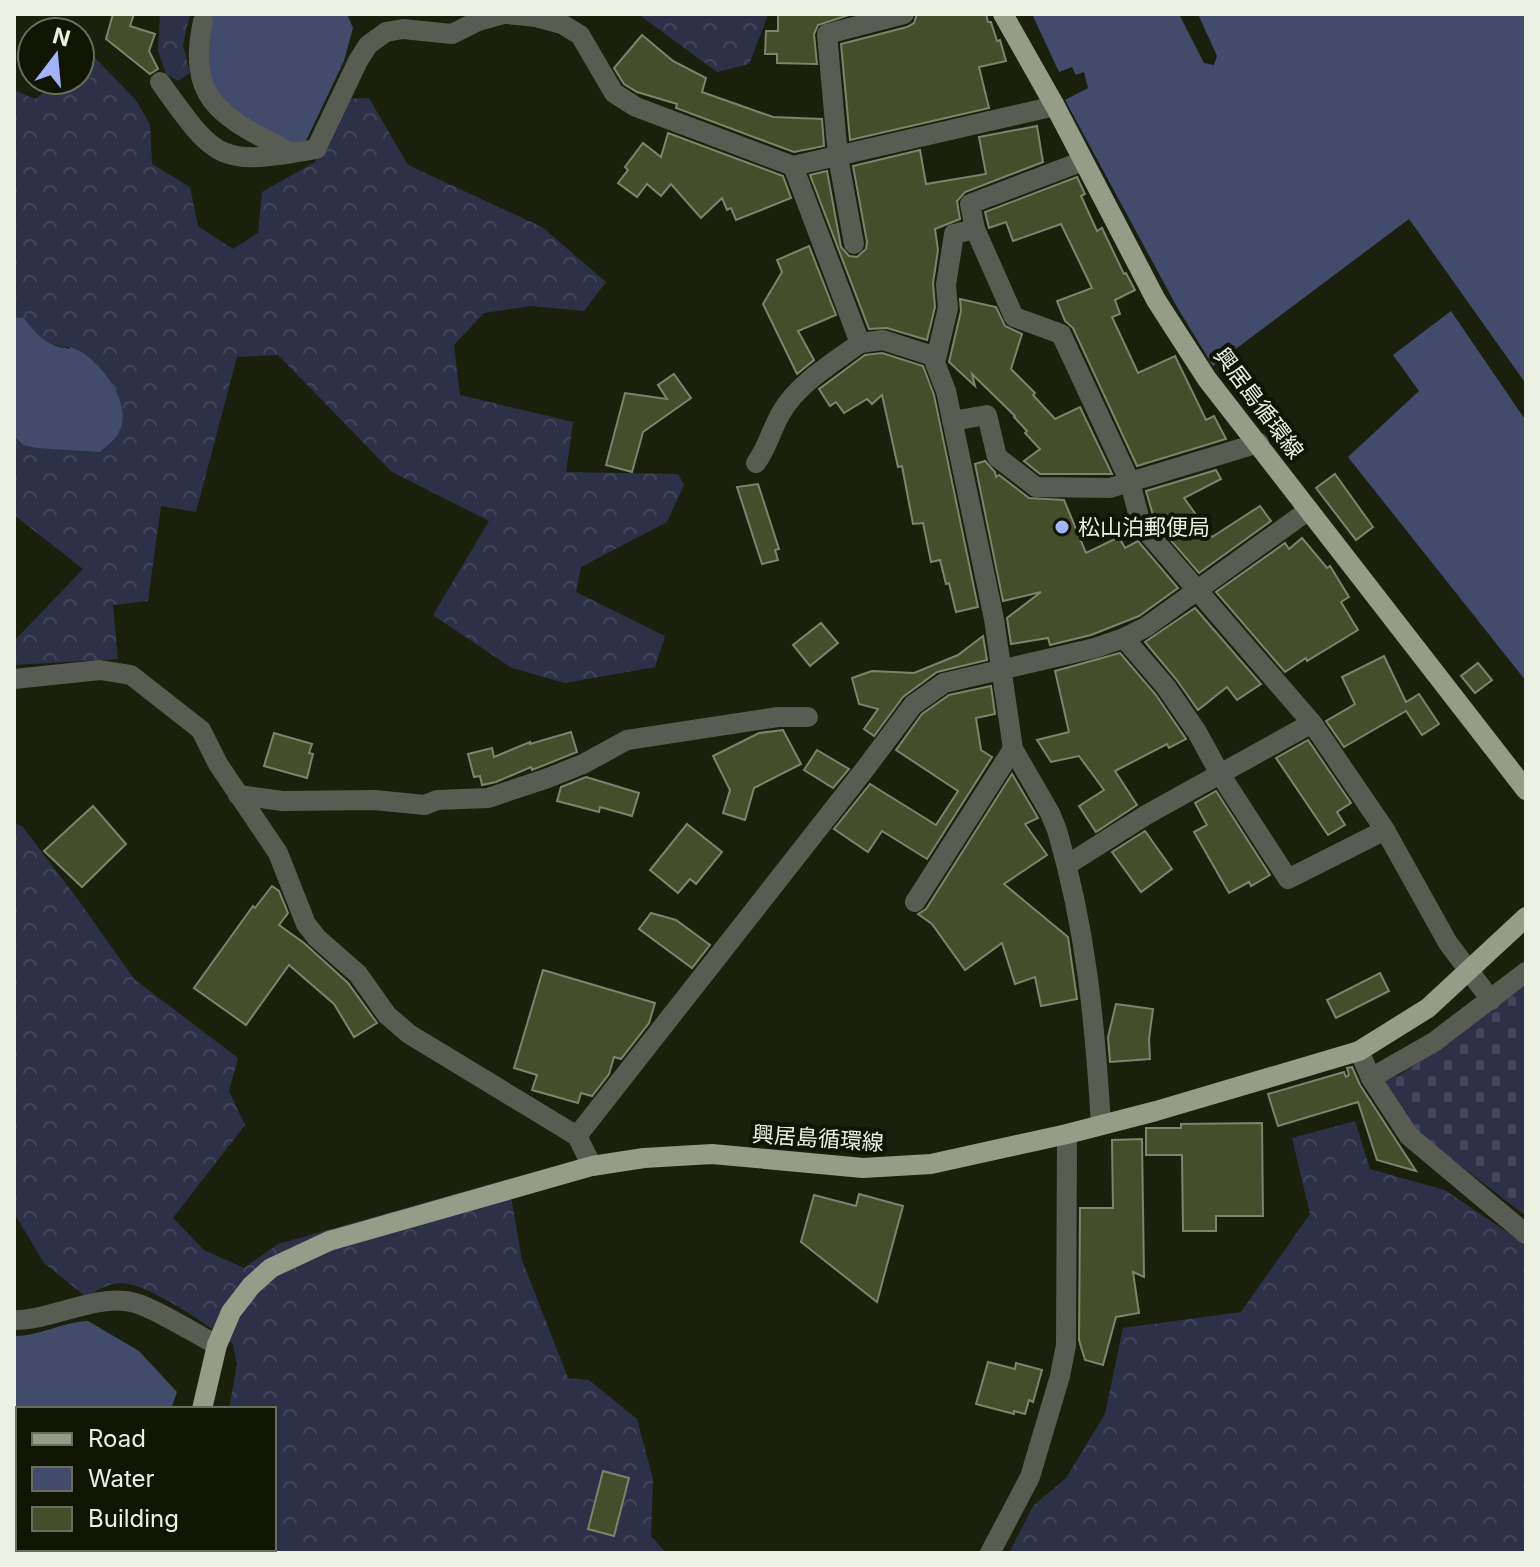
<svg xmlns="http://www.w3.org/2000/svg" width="1540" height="1567" viewBox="0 0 1540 1567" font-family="Inter,'Noto Sans JP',sans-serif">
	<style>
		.forest { fill: url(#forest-crowns) }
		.cemetery { fill: url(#cemetery-stones) }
		.water { fill: #434b6d }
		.building { fill: #444e2a; stroke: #7c846c; stroke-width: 2 }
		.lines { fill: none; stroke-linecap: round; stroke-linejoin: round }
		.minor { stroke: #595c52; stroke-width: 20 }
		.major { stroke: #959c87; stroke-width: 20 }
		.poi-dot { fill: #a2b2fd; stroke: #111604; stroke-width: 3 }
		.labels { text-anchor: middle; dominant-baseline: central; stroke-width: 8; stroke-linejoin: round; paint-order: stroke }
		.street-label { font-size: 22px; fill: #ecf0e3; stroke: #111604 }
		.poi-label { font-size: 22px; fill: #ecf0e3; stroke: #111604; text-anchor: start }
	</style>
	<defs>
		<pattern id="forest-crowns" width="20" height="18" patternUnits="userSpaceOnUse" patternTransform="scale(2)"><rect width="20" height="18" fill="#2c3148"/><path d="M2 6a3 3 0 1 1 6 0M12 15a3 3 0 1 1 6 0" fill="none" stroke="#40455a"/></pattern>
		<pattern id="cemetery-stones" width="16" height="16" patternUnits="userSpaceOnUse" patternTransform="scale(2)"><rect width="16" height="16" fill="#2c3148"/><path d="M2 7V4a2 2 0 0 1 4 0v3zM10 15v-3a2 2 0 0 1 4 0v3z" fill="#40455a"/></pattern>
	</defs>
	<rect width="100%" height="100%" fill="#1a200c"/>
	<g class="forest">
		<polygon points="160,14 190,14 183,45 190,73 178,81 166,74 158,51"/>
		<polygon points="638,14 766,14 767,18 749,64 717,72"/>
		<path d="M94 57 135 99 150 124 152 164 190 187 198 226 233 249 258 233 262 192 315 162 347 99 369 98 408 165 542 227 606 282 584 311 531 306 484 313 454 345 460 395 573 422 566 472 678 474 684 485 667 522 581 567 576 592 665 636 655 667 565 683 512 668 433 615 489 521 392 472 278 355 237 357 196 512 161 506 148 601 113 605 118 659 14 665V641L83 569 14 515V436L23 445 70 347C49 348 36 335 24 318L14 317V90L35 99 62 80H80V67Z"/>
		<path d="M14 823 22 826 79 901 134 979 238 1058 229 1091 245 1125 173 1218 204 1250 244 1268 278 1244 508 1179 522 1260 568 1378 589 1380 637 1419 653 1479 651 1536 666 1553H183L181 1549H274V1409H229L237 1364 233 1344C208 1326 151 1284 121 1283 110 1282 95 1292 85 1296L44 1263 14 1213Z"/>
		<polygon points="1355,1121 1370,1169 1445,1190 1526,1245 1526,1553 1009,1553 1033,1506 1066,1478 1105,1414 1123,1328 1241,1312 1310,1214 1292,1138"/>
	</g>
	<polygon class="cemetery" points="1526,978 1526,1216 1415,1131 1380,1082 1401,1074 1419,1062"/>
	<g class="water">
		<polygon points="212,14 347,14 353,28 344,61 305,143 289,143 225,108 212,85 206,55"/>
		<polygon points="1032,14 1179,14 1204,63 1214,65 1217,56 1198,14 1526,14 1526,384 1409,219 1213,366 1177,307 1065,100 1088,88 1084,72 1076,75 1072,67 1059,72"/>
		<polygon points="1451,311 1526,421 1526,681 1348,457 1419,391 1393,355"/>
		<path d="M14 317 24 318C33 330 42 341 56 346 64 349 72 347 80 351 103 365 135 407 118 434 114 441 105 447 100 452L37 448 23 445 14 436Z"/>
		<path d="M88 1321 139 1351 177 1392 171 1409H18V1517L14 1516V1336C40 1336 62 1322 88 1321Z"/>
	</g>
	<g class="building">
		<polygon points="113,14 134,14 130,26 155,34 149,51 158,69 150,74 106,39"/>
		<polygon points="778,14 852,14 818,25 814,34 817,64 777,63 777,54 765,54 766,31 778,31"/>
		<polygon points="917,14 986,14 988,22 991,22 997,41 1000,40 1006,61 979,67 989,108 850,140 841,44 907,27 914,23"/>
		<polygon points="642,35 673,61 706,78 702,92 773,117 822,119 824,146 794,152 676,108 677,104 637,92 624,84 614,68"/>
		<polygon points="1037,126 1043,162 965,192 957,201 960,219 935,229 938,250 933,283 935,307 927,340 887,328 869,329 810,175 827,171 841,247 849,256 857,257 866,249 867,242 853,166 920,150 926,184 986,174 979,137"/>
		<polygon points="668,133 783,176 791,198 736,220 731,208 727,210 722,198 701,218 671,184 661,196 647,184 637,197 618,183 628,170 625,167 643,143 661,157"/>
		<polygon points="1077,177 1085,194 1081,196 1097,231 1102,228 1124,274 1126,273 1135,290 1115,300 1120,314 1112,317 1138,373 1175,356 1206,420 1214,416 1226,439 1137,466 1073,328 1065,321 1057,301 1092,288 1061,224 1013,241 1006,222 989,228 985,212"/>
		<polygon points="809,246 836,315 798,331 814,360 797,374 763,304 782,272 777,260"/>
		<polygon points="960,299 996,307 1005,326 1022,334 1011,369 1035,393 1033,395 1055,419 1080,407 1112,474 1040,474 1024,461 1040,449 1025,433 1027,431 1014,417 1015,416 972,374 975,386 949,362 961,311"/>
		<polygon points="882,353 923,366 934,395 978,607 956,612 949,583 946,584 940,560 931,562 923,523 913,524 902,466 898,467 882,395 872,404 867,399 844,413 836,402 830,406 819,389 865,355"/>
		<polygon points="674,374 691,398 643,432 632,472 606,465 625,393 667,399 658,385"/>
		<polygon points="985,461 995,472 996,477 999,475 1029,498 1064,500 1086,553 1119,537 1125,548 1138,541 1178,588 1139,616 1091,635 1050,645 1048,638 1011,644 1007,618 1041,592 1003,601 975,464"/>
		<polygon points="1216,470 1221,479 1184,498 1212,537 1260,506 1271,521 1199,573 1155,522 1146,491"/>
		<polygon points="1335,474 1373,527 1356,540 1316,488"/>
		<polygon points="758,484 779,549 775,550 778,560 762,564 737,487"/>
		<polygon points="1302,538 1327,568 1330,566 1349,597 1341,602 1358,630 1307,661 1306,658 1285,672 1216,592 1285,543 1289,549"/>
		<polygon points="1195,608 1261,684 1237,700 1227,687 1198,710 1176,679 1145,642"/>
		<polygon points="821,623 838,643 810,666 793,645"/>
		<polygon points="983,636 987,660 937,672 903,697 874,736 864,729 878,709 859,704 852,678 872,671 914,673 958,655"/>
		<polygon points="1120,653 1156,695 1186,739 1169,748 1167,744 1115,771 1137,805 1096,832 1079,806 1104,790 1079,756 1051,762 1037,740 1069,732 1055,671"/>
		<polygon points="1384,656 1406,702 1419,694 1439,724 1422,735 1406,711 1344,747 1326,721 1355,704 1342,677"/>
		<polygon points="1478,663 1492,680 1475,693 1461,676"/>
		<polygon points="991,686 995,714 976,718 981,750 992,757 927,859 882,831 868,852 834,829 870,784 936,825 958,791 896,750 922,714 949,695"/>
		<polygon points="783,730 801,764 754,788 745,820 723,813 730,790 713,756 759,733"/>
		<polygon points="571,732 577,752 532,770 531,767 496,782 482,785 480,776 474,777 468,754 492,748 494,757 530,742 530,744"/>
		<polygon points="274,733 312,744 309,753 313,754 307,778 264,766"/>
		<polygon points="1308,740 1351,803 1337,812 1345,825 1328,835 1276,758"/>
		<polygon points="817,750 849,769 833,788 804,770"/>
		<polygon points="1012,774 1038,818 1025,824 1047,855 1004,884 1068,937 1077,999 1041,1006 1035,977 1015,984 1002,943 965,970 932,924 918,914 926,909"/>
		<polygon points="586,777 639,793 632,816 600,807 599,812 557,801 561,787"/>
		<polygon points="1216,791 1270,875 1251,886 1249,882 1229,893 1194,832 1207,825 1195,803"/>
		<polygon points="93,806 126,844 82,887 44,851"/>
		<polygon points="687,824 722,852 696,884 690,879 678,893 650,870"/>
		<polygon points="1145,831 1172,869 1141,892 1112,852"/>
		<polygon points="272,886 279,891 288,913 279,925 304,943 348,983 377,1023 354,1037 334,1004 289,965 246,1025 194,988 253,906 255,908"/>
		<polygon points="651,913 676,920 710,945 692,968 639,929"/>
		<polygon points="543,970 655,1003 649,1023 621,1059 614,1057 609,1074 592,1096 581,1093 578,1103 532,1090 537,1075 514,1068"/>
		<polygon points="1380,973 1389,991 1336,1018 1327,1000"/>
		<polygon points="1116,1004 1153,1009 1149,1039 1150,1059 1110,1062 1108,1037"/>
		<polygon points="1352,1067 1360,1085 1416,1171 1377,1160 1358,1102 1278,1126 1268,1094 1344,1072 1346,1077 1349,1075 1347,1068"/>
		<polygon points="1262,1123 1263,1216 1216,1216 1216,1231 1183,1231 1182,1155 1146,1155 1146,1128 1181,1128 1181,1124"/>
		<polygon points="1142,1139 1144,1277 1133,1272 1139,1313 1116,1317 1103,1365 1085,1360 1079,1340 1080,1208 1113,1208 1112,1140"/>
		<polygon points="859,1194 903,1206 877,1302 801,1242 814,1195 856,1206"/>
		<polygon points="988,1362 1015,1369 1016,1363 1042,1370 1033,1402 1029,1400 1025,1414 1014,1411 1014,1414 976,1404"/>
		<polygon points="603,1471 629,1478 614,1536 588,1529"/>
	</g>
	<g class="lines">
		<g class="minor">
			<polyline points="507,14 536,17 562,24 580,35 614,93 636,107 793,166"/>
			<path d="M203 21C185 105 227 118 291 153"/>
			<path d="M160 82C216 160 218 167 316 149L358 61 368 45 386 32 403 29 452 34 478 21 503 14"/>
			<path d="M1083 161 970 204 975 229 954 234 946 285 948 308 935 363 946 391 994 619 1013 749 1050 813 1057 830C1086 929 1095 1022 1101 1125"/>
			<polyline points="975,229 1014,317 1061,334 1130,482 1141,525 1312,723 1385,830 1448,943 1491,1000"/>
			<polyline points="854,244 838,157 827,34 904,14"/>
			<polyline points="936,357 883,340 860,343 793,166 1055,106"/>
			<polyline points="952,421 987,415 997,457 1036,487 1110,488 1259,443"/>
			<path d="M756 463C768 447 771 430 781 413 798 383 833 363 860 343"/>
			<polyline points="1124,638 1166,687 1197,732 1220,774 1288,879 1385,830"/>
			<polyline points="14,679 100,670 131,675 201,730 218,764 278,853 306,924 317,938 358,974 387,1015 409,1034 577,1136 592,1166"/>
			<polyline points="238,795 283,801 374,800 425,805 437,800 488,798 548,778 583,764 627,740 778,717 808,717"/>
			<polyline points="1067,865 1146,815 1312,723"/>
			<polyline points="915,902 1013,749"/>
			<polyline points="1359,1051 1371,1078 1409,1136 1526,1234"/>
			<polyline points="1371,1078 1434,1042 1526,972"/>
			<polyline points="577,1136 865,769 913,705 944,683 1095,648 1124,638 1146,627 1309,510"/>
			<path d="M14 1320C51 1320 90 1297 126 1301 148 1303 195 1334 217 1345"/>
			<polyline points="105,1549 106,1553"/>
			<polyline points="30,1553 31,1549"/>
			<polyline points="990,1553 1030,1477 1060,1376 1066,1345 1067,1134"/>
		</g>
		<g class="major">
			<polyline points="1003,14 1055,106 1156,300 1207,379 1526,790"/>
			<polyline points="202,1409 217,1345 231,1312 251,1286 271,1268 329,1241 592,1166 644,1158 712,1154 863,1168 931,1164 1067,1134 1156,1111 1359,1051 1428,1008 1526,917"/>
			<polyline points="14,1543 18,1544"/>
		</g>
	</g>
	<circle class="poi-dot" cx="1062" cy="527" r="8"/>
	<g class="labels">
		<g class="street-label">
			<text transform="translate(1259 403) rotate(53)">興居島循環線</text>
			<text transform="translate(818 1138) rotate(4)">興居島循環線</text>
		</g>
		<g class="poi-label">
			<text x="1078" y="527">松山泊郵便局</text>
		</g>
	</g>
	<rect width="1540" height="1567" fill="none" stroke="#ecf0e3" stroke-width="32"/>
	<rect x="16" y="1407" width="260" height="144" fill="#111604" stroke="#696d5d" stroke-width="2"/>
	<rect x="32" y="1433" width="40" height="12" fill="#959c87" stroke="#696d5d" stroke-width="2"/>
	<text x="88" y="1447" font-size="24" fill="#ecf0e3">Road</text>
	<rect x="32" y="1467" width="40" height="24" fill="#434b6d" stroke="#696d5d" stroke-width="2"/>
	<text x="88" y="1487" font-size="24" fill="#ecf0e3">Water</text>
	<rect x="32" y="1507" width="40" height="24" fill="#444e2a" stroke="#696d5d" stroke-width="2"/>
	<text x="88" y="1527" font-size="24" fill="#ecf0e3">Building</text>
	<g transform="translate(56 56) rotate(16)"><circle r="38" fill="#111604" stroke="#696d5d" stroke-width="2"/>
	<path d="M0-6L14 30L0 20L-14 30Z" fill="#a2b2fd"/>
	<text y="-12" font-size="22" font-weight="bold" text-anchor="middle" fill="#ecf0e3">N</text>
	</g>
</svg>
